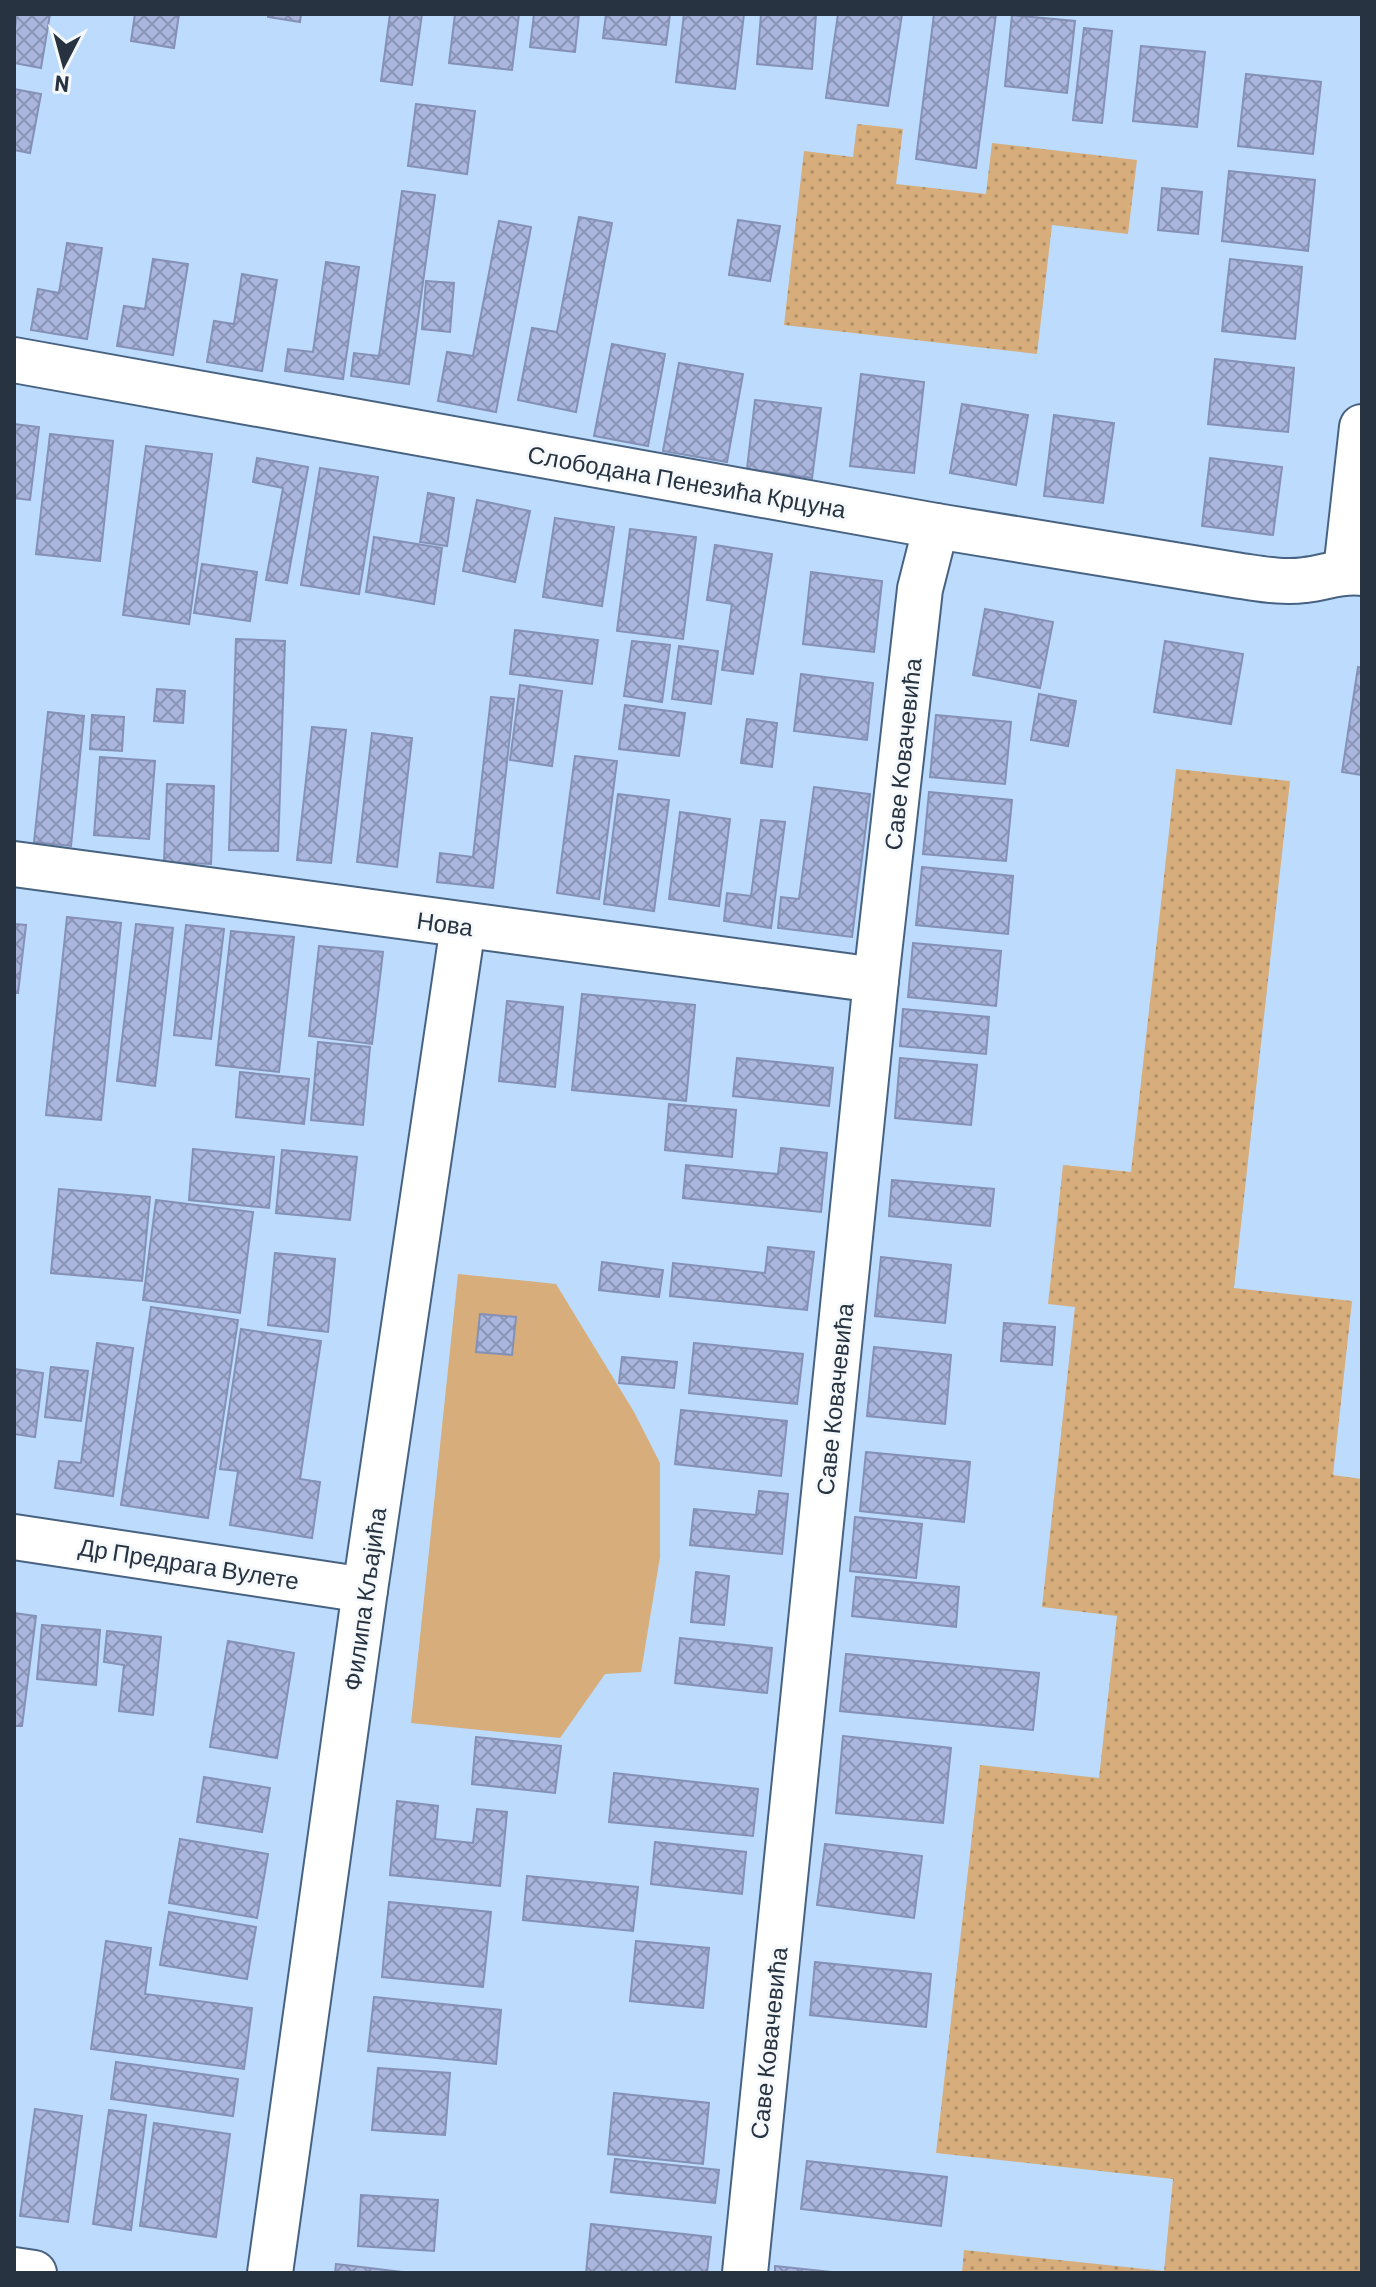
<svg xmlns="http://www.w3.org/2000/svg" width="1376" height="2287" viewBox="0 0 1376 2287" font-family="Barlow,sans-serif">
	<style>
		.grass { fill: #d6ad7b }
		.garden { fill: url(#garden-dots) }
		.building { fill: url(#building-cross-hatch); stroke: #8590b6; stroke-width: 2 }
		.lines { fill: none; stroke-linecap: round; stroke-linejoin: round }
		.street-casing { stroke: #486381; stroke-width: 48 }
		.street { stroke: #fff; stroke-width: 44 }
		.labels { text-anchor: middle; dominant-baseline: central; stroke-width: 6; stroke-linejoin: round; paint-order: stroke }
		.street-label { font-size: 24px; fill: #283341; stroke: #f6f9fc }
	</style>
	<defs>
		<pattern id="garden-dots" width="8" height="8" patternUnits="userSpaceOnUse" patternTransform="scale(2)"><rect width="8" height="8" fill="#d6ad7b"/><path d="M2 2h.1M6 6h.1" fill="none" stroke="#ae8d66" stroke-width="1.8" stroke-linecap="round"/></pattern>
		<pattern id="building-cross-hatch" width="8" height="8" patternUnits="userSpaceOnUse" patternTransform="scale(2)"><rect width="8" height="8" fill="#aab6de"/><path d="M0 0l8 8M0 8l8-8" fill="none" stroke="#8a95b6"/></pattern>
	</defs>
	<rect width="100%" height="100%" fill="#bcdbfd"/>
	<polygon class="grass" points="458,1274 556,1284 634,1412 660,1463 660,1557 641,1672 605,1674 560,1738 411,1723"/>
	<g class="garden">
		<polygon points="857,124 903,129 896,184 986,194 992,143 1137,160 1128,234 1052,225 1037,354 784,325 804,151 853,157"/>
		<polygon points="1176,769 1290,781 1234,1288 1352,1301 1333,1475 1362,1479 1362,2273 962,2273 964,2250 1164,2271 1173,2179 936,2153 980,1765 1099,1778 1117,1616 1042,1607 1075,1307 1048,1304 1063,1165 1131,1172"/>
	</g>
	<g class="building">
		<polygon points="17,14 50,14 41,68 14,63 14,34"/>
		<polygon points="135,14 179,14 174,48 131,41"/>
		<polygon points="268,14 301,14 300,22 268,17"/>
		<polygon points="390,14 422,14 412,85 381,81"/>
		<polygon points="455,14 519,14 512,70 449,63"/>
		<polygon points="534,14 579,14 575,52 530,47"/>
		<polygon points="606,14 670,14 666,45 603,38"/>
		<polygon points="684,14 744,14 735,89 676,82"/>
		<polygon points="761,14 816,14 812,69 757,64"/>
		<polygon points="838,14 902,14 888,106 826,98"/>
		<polygon points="934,14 996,14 976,168 916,159"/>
		<polygon points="1012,15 1075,21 1067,93 1005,86"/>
		<polygon points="1084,28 1112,31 1102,123 1073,120"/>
		<polygon points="1141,46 1205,52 1197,127 1133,121"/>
		<polygon points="1246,74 1321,82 1313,154 1238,146"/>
		<polygon points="14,89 41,94 30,153 14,150"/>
		<polygon points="416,104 475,111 467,174 408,166"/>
		<polygon points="1229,171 1315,180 1308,251 1222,241"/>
		<polygon points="1162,188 1202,192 1198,234 1158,230"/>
		<polygon points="402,191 435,195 409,384 351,376 354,353 379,356"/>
		<polygon points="579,217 612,223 576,412 518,400 532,328 557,332"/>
		<polygon points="738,220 780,226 770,281 729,275"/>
		<polygon points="499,221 531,227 496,412 438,401 447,352 473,356"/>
		<polygon points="67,243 102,248 87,339 31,330 38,289 59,293"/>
		<polygon points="153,259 188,264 173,355 117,346 124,306 145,309"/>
		<polygon points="1230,259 1302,267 1295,339 1222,331"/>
		<polygon points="326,262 359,267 343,379 285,371 288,349 313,352"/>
		<polygon points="242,274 277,280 262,371 207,362 214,321 234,324"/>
		<polygon points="426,281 454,283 450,332 422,329"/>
		<polygon points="612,344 665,354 648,446 594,436"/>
		<polygon points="1215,359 1294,368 1288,432 1208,424"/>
		<polygon points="679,363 743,374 727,462 663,451"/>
		<polygon points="861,374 924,382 914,473 850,466"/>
		<polygon points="755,400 821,408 812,478 747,469"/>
		<polygon points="962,404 1028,415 1016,485 950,473"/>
		<polygon points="1054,415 1114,423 1103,503 1044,496"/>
		<polygon points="14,424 39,427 30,500 14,498"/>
		<polygon points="50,434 113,441 100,561 36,554"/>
		<polygon points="146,446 212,454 189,624 123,615"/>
		<polygon points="257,458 308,467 287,583 266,580 283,488 253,482"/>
		<polygon points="1210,458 1282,467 1273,535 1202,526"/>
		<polygon points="320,468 378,477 359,594 301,585"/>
		<polygon points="428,493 454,498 447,546 420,542"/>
		<polygon points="477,500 530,511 515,582 463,571"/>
		<polygon points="555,518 614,527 602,606 543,597"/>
		<polygon points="630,529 696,537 683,639 617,631"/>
		<polygon points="374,537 442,548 434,604 366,592"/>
		<polygon points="715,545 772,554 753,674 722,670 732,604 707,600"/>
		<polygon points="202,564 257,572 250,621 194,613"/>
		<polygon points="811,572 882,581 874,652 803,644"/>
		<polygon points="985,609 1053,622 1040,688 973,675"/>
		<polygon points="515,630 598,640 592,684 510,674"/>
		<polygon points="236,639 285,641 278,851 229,850"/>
		<polygon points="632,641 670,645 662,702 624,696"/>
		<polygon points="1165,641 1243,654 1231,724 1154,712"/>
		<polygon points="679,646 718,651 711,704 672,699"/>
		<polygon points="1358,667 1362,668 1362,775 1342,772"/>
		<polygon points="801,674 873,683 867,740 794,731"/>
		<polygon points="520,685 562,691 552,766 510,760"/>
		<polygon points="157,689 185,691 183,723 154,721"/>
		<polygon points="1039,694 1076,701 1068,746 1031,740"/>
		<polygon points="491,697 514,699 493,888 437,882 440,853 473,857"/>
		<polygon points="625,705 685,713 679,756 619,749"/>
		<polygon points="48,712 84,716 71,846 34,842"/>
		<polygon points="92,715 124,717 122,751 90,749"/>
		<polygon points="936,715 1011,722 1005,784 930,777"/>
		<polygon points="747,719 777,723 772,767 741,763"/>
		<polygon points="312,727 346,730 331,863 297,860"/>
		<polygon points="372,733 412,738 397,867 357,862"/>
		<polygon points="575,756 617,761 599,899 557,893"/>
		<polygon points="100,757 155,761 149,839 94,835"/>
		<polygon points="167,784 214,786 211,864 164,862"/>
		<polygon points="814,787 870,794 852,937 778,928 781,897 799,899"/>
		<polygon points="929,792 1012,800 1006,861 923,854"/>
		<polygon points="618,794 669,800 654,911 604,904"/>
		<polygon points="680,812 730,819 719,906 669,899"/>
		<polygon points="761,820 785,822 771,928 724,921 727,893 751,896"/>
		<polygon points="922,867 1013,876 1008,934 916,925"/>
		<polygon points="67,917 121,923 101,1120 46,1115"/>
		<polygon points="14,924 26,925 18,993 14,993"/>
		<polygon points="136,924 173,928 155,1086 117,1081"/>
		<polygon points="186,925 224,929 211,1039 174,1035"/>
		<polygon points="231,931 294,937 279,1072 216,1065"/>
		<polygon points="913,943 1001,951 996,1006 908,997"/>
		<polygon points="319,946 383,952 372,1044 309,1036"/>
		<polygon points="582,994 695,1005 686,1101 572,1090"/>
		<polygon points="507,1001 563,1007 555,1087 499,1081"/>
		<polygon points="903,1009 989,1017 986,1054 900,1046"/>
		<polygon points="318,1042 370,1047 363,1125 311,1120"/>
		<polygon points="737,1058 833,1068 829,1106 733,1096"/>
		<polygon points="900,1058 977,1065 971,1125 895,1118"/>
		<polygon points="240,1072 309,1079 304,1124 236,1117"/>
		<polygon points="669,1104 736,1110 732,1157 665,1150"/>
		<polygon points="781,1148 827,1153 821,1212 683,1198 686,1165 778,1174"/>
		<polygon points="193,1149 274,1157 269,1208 189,1200"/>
		<polygon points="282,1150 357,1157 350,1220 276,1213"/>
		<polygon points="892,1180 994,1189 990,1226 889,1216"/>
		<polygon points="59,1189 150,1197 142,1281 51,1273"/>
		<polygon points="156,1200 253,1212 240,1313 143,1300"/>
		<polygon points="768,1247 814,1252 807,1310 670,1296 673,1263 765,1273"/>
		<polygon points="275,1253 335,1259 328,1332 268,1325"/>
		<polygon points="881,1257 951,1265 945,1323 875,1316"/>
		<polygon points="602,1262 663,1270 659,1297 599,1290"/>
		<polygon points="151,1307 238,1320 208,1518 121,1505"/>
		<polygon points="480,1314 516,1317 512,1355 476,1352"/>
		<polygon points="1004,1323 1055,1327 1052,1365 1001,1361"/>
		<polygon points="241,1329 321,1341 300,1479 320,1482 312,1538 230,1525 238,1471 220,1469"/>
		<polygon points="97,1343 133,1348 113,1496 55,1488 59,1461 81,1463"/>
		<polygon points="694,1343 803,1354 797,1404 689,1393"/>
		<polygon points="874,1347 951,1355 945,1424 867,1416"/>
		<polygon points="622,1357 677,1362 674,1388 619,1383"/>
		<polygon points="51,1367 88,1371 81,1421 45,1417"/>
		<polygon points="14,1369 43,1373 35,1437 14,1434"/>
		<polygon points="681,1410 787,1421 781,1476 675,1464"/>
		<polygon points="866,1452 970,1462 964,1522 860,1511"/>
		<polygon points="759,1491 788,1494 782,1554 690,1545 694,1509 756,1515"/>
		<polygon points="855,1517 922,1524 916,1578 850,1571"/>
		<polygon points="696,1572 729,1576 724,1625 691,1622"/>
		<polygon points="856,1577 959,1587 956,1627 852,1616"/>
		<polygon points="14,1613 36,1616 22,1726 14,1726"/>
		<polygon points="42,1625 100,1630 96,1685 37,1679"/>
		<polygon points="107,1631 161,1637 153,1715 119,1711 124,1665 104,1662"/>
		<polygon points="680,1638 772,1648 767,1693 675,1683"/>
		<polygon points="228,1641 294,1653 277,1758 210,1747"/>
		<polygon points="846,1654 1039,1673 1033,1730 840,1711"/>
		<polygon points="843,1736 951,1748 943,1823 836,1813"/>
		<polygon points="476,1737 561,1746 555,1793 472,1784"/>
		<polygon points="614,1773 758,1789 753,1836 609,1822"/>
		<polygon points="204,1777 270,1788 262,1832 197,1822"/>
		<polygon points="397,1801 438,1806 435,1839 473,1843 477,1809 507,1812 500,1886 390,1875"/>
		<polygon points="180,1839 268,1854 257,1918 169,1903"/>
		<polygon points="655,1842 746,1852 742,1894 651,1884"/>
		<polygon points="825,1844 922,1856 914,1918 817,1905"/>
		<polygon points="527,1876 638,1887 633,1931 523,1920"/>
		<polygon points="389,1902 491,1912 483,1987 382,1977"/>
		<polygon points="169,1912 256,1927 247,1979 160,1965"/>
		<polygon points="106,1941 151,1948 145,1994 252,2008 244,2069 91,2049"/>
		<polygon points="636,1941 709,1948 703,2008 630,2001"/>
		<polygon points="815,1962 931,1974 926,2027 810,2015"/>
		<polygon points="374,1997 501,2010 496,2064 368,2051"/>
		<polygon points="116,2062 238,2079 233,2116 111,2099"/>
		<polygon points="378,2068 450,2073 445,2135 372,2130"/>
		<polygon points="614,2093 709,2103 703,2164 608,2154"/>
		<polygon points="35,2109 82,2116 68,2222 20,2216"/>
		<polygon points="109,2110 146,2115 131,2230 93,2224"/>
		<polygon points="154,2123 230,2134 216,2237 140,2226"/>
		<polygon points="615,2159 719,2170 715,2203 611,2192"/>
		<polygon points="807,2161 947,2177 941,2226 801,2209"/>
		<polygon points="361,2195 438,2200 434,2251 358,2246"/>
		<polygon points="591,2224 711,2237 707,2273 586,2273"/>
		<polygon points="336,2264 411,2273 335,2273"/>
		<polygon points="775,2266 841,2273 775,2273"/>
	</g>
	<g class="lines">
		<g class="street-casing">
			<g id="street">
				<path d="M14 360 936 526 1241 576C1263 579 1283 583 1305 580 1325 578 1341 570 1362 573"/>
				<polyline points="1346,571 1362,427"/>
				<polyline points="14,864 876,980"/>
				<polyline points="14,1537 365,1590"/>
				<polyline points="14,2270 34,2273"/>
				<polyline points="270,2273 365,1590 463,926"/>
				<polyline points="745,2273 876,980 920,589 936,526"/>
			</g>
		</g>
		<use href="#street" class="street"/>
	</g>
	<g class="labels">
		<g class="street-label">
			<text transform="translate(687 481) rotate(10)">Слободана Пенезића Крцуна</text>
			<text transform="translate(902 754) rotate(-84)">Саве Ковачевића</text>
			<text transform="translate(445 923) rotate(8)">Нова</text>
			<text transform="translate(834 1399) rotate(-84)">Саве Ковачевића</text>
			<text transform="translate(189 1563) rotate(9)">Др Предрага Вулете</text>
			<text transform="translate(364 1599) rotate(-82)">Филипа Кљајића</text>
			<text transform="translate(768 2043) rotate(-84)">Саве Ковачевића</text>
		</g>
	</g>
	<rect width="1376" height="2287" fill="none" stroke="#283341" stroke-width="32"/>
	<g transform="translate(64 64) rotate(186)" stroke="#f6f9fc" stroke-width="6" paint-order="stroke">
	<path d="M0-6L14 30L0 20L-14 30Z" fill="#283341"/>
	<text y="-12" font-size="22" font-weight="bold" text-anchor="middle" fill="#283341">N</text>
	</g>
</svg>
